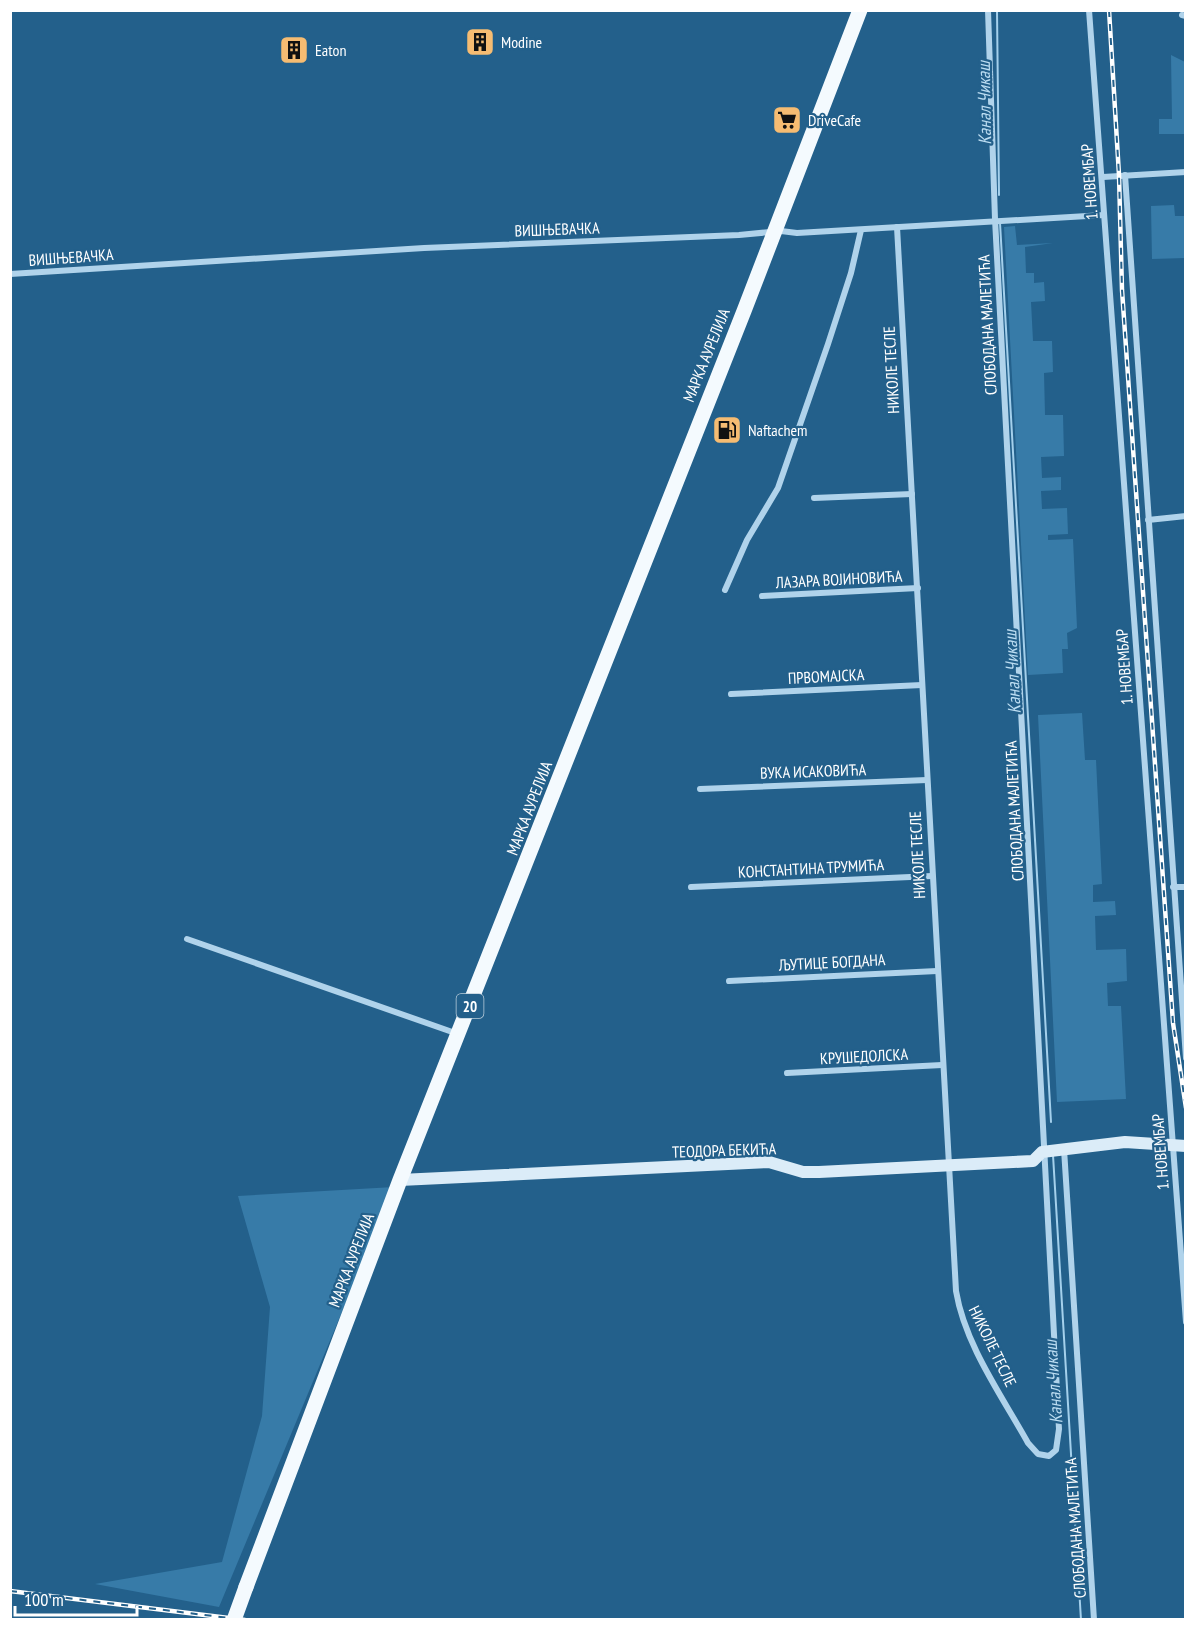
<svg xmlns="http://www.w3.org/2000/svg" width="1196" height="1630" viewBox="0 0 1196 1630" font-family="'PT Sans Narrow',sans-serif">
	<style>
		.green { fill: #377ba8 }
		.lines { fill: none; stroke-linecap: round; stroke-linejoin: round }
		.stream { stroke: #a4d0ec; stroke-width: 2 }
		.street { stroke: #b0d3eb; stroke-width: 6 }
		.secondary { stroke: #dbecf8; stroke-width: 12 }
		.primary { stroke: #f4fafe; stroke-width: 15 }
		.rail-casing { stroke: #fff; stroke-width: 4.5 }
		.rail { stroke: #23608b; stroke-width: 2; stroke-dasharray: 7; stroke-linecap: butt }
		.primary-bridge { stroke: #f4fafe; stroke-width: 15 }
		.labels { text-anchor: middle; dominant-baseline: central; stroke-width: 4.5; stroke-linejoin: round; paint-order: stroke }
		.shield { fill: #23608b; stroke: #bdcfdc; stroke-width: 1.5 }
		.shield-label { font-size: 15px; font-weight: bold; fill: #fff }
		.poi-label { font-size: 16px; fill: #fff; stroke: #23608b; text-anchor: start }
		.street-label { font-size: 16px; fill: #fff; stroke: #23608b }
		.water-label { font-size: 18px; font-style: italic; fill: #bcddf2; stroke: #23608b }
	</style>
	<rect width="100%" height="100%" fill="#23608b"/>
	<g class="green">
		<polygon points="1171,55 1185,62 1185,134 1159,134 1159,119 1172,119"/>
		<polygon points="1174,205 1175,216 1185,216 1185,258 1152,259 1151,206"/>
		<polygon points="1015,226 1017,245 1053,243 1025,247 1026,273 1034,273 1034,283 1044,282 1045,301 1031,302 1033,341 1052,341 1053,372 1044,373 1045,415 1063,415 1064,456 1041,457 1042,478 1061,477 1061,490 1041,491 1042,509 1067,508 1068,534 1048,535 1048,540 1073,539 1077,628 1067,633 1068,649 1062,649 1063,673 1028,675 1004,227"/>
		<polygon points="1082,713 1085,760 1096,760 1102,884 1093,885 1093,902 1115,901 1116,915 1095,916 1096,950 1126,949 1127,981 1107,983 1108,1006 1121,1006 1126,1099 1057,1102 1038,715"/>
		<polygon points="394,1187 219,1607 95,1584 222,1562 262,1416 270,1307 238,1196"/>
	</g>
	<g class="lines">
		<g class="stream">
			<polyline points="997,10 999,195"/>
			<polyline points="1000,223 1051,1122"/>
			<polyline points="1053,1155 1081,1620"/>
		</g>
		<g class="street">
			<polyline points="1089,10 1186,1322"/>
			<polyline points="1182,15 1186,16"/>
			<polyline points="1125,175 1186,1058"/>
			<polyline points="1103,177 1186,172"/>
			<path d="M897 227 956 1291C965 1345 1002 1396 1028 1443L1038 1454 1049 1456 1056 1450 1059 1429 995 219 988 10"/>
			<polyline points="10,274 424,248 739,235 781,231 797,233 1104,215"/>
			<polyline points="814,498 912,494"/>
			<polyline points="1148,520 1186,516"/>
			<polyline points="725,590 747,540 778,488 828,344 851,273 861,230"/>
			<polyline points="762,596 918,588"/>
			<polyline points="731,694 922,685"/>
			<polyline points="700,789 927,780"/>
			<polyline points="691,887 932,876"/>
			<polyline points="1173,887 1186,887"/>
			<polyline points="187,939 458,1034"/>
			<polyline points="729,981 937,971"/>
			<polyline points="787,1073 942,1065"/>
			<polyline points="1064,1149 1094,1620"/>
		</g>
		<polyline class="secondary" points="400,1180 769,1162 803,1172 819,1172 1033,1161 1042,1152 1125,1142 1186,1146"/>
		<polyline class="primary" points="246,1587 400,1180 744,311 860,10"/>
		<g class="rail-casing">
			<g id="rail">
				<polyline points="1109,10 1119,175 1122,290 1173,1023 1186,1108"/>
				<polyline points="10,1591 245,1620"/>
			</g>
		</g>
		<use href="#rail" class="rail"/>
		<polyline class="primary-bridge" points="234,1620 246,1587"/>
	</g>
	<defs>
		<g id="building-square" transform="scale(1.5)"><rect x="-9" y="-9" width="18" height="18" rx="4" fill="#f6bc72" stroke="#23608b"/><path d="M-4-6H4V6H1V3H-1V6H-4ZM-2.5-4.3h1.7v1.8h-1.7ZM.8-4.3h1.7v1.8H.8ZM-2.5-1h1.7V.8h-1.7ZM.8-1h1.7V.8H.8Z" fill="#111"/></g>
		<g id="supermarket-square" transform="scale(1.5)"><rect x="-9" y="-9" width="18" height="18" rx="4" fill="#f6bc72" stroke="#23608b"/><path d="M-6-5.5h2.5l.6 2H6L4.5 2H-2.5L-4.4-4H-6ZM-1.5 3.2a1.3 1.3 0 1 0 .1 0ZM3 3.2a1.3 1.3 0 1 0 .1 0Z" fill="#111"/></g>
		<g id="fuel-square" transform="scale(1.5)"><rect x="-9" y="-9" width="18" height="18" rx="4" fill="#f6bc72" stroke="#23608b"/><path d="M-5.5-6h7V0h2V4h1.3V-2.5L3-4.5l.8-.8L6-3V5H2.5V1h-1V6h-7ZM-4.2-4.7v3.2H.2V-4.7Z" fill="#111"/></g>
	</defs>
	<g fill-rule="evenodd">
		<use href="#building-square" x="480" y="42"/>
		<use href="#building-square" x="294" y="50"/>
		<use href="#supermarket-square" x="787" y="120"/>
		<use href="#fuel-square" x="727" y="430"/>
	</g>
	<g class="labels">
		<rect class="shield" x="456.5" y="994" width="27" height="24" rx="4.5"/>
		<g class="shield-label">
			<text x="470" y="1006">20</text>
		</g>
		<g class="poi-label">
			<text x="501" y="42">Modine</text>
			<text x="315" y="50">Eaton</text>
			<text x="808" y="120">DriveCafe</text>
			<text x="748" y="430">Naftachem</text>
		</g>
		<g class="street-label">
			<text transform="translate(1089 182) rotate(-94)">1. НОВЕМБАР</text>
			<text transform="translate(557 229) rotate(-2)">ВИШЊЕВАЧКА</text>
			<text transform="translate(71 257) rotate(-4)">ВИШЊЕВАЧКА</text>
			<text transform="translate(987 325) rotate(-93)">СЛОБОДАНА МАЛЕТИЋА</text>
			<text transform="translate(706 355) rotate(-68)">МАРКА АУРЕЛИЈА</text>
			<text transform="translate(891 370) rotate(-93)">НИКОЛЕ ТЕСЛЕ</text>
			<text transform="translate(839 579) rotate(-3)">ЛАЗАРА ВОЈИНОВИЋА</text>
			<text transform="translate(1124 667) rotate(-94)">1. НОВЕМБАР</text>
			<text transform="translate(826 676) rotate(-3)">ПРВОМАЈСКА</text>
			<text transform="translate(813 771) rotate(-2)">ВУКА ИСАКОВИЋА</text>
			<text transform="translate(529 808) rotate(-69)">МАРКА АУРЕЛИЈА</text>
			<text transform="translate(1014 811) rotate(-93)">СЛОБОДАНА МАЛЕТИЋА</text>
			<text transform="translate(917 855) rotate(-93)">НИКОЛЕ ТЕСЛЕ</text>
			<text transform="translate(811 868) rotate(-3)">КОНСТАНТИНА ТРУМИЋА</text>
			<text transform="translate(832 962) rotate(-3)">ЉУТИЦЕ БОГДАНА</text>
			<text transform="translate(864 1056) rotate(-3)">КРУШЕДОЛСКА</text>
			<text transform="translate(724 1150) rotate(-2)">ТЕОДОРА БЕКИЋА</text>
			<text transform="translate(1160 1152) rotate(-94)">1. НОВЕМБАР</text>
			<text transform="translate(351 1260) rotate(-69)">МАРКА АУРЕЛИЈА</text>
			<text transform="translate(993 1346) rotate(64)">НИКОЛЕ ТЕСЛЕ</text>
			<text transform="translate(1075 1528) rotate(-94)">СЛОБОДАНА МАЛЕТИЋА</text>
		</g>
		<g class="water-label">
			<text transform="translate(984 103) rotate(-91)">Канал Чикаш</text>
			<text transform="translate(1012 672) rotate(-93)">Канал Чикаш</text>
			<text transform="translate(1053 1382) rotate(-94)">Канал Чикаш</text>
		</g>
	</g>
	<rect width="1196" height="1630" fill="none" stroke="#ffffff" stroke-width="24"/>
	<path d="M15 1606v9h122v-9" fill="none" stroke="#ffffff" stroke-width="3"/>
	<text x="24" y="1606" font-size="18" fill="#ffffff" stroke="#23608b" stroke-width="4.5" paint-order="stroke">100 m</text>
</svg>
